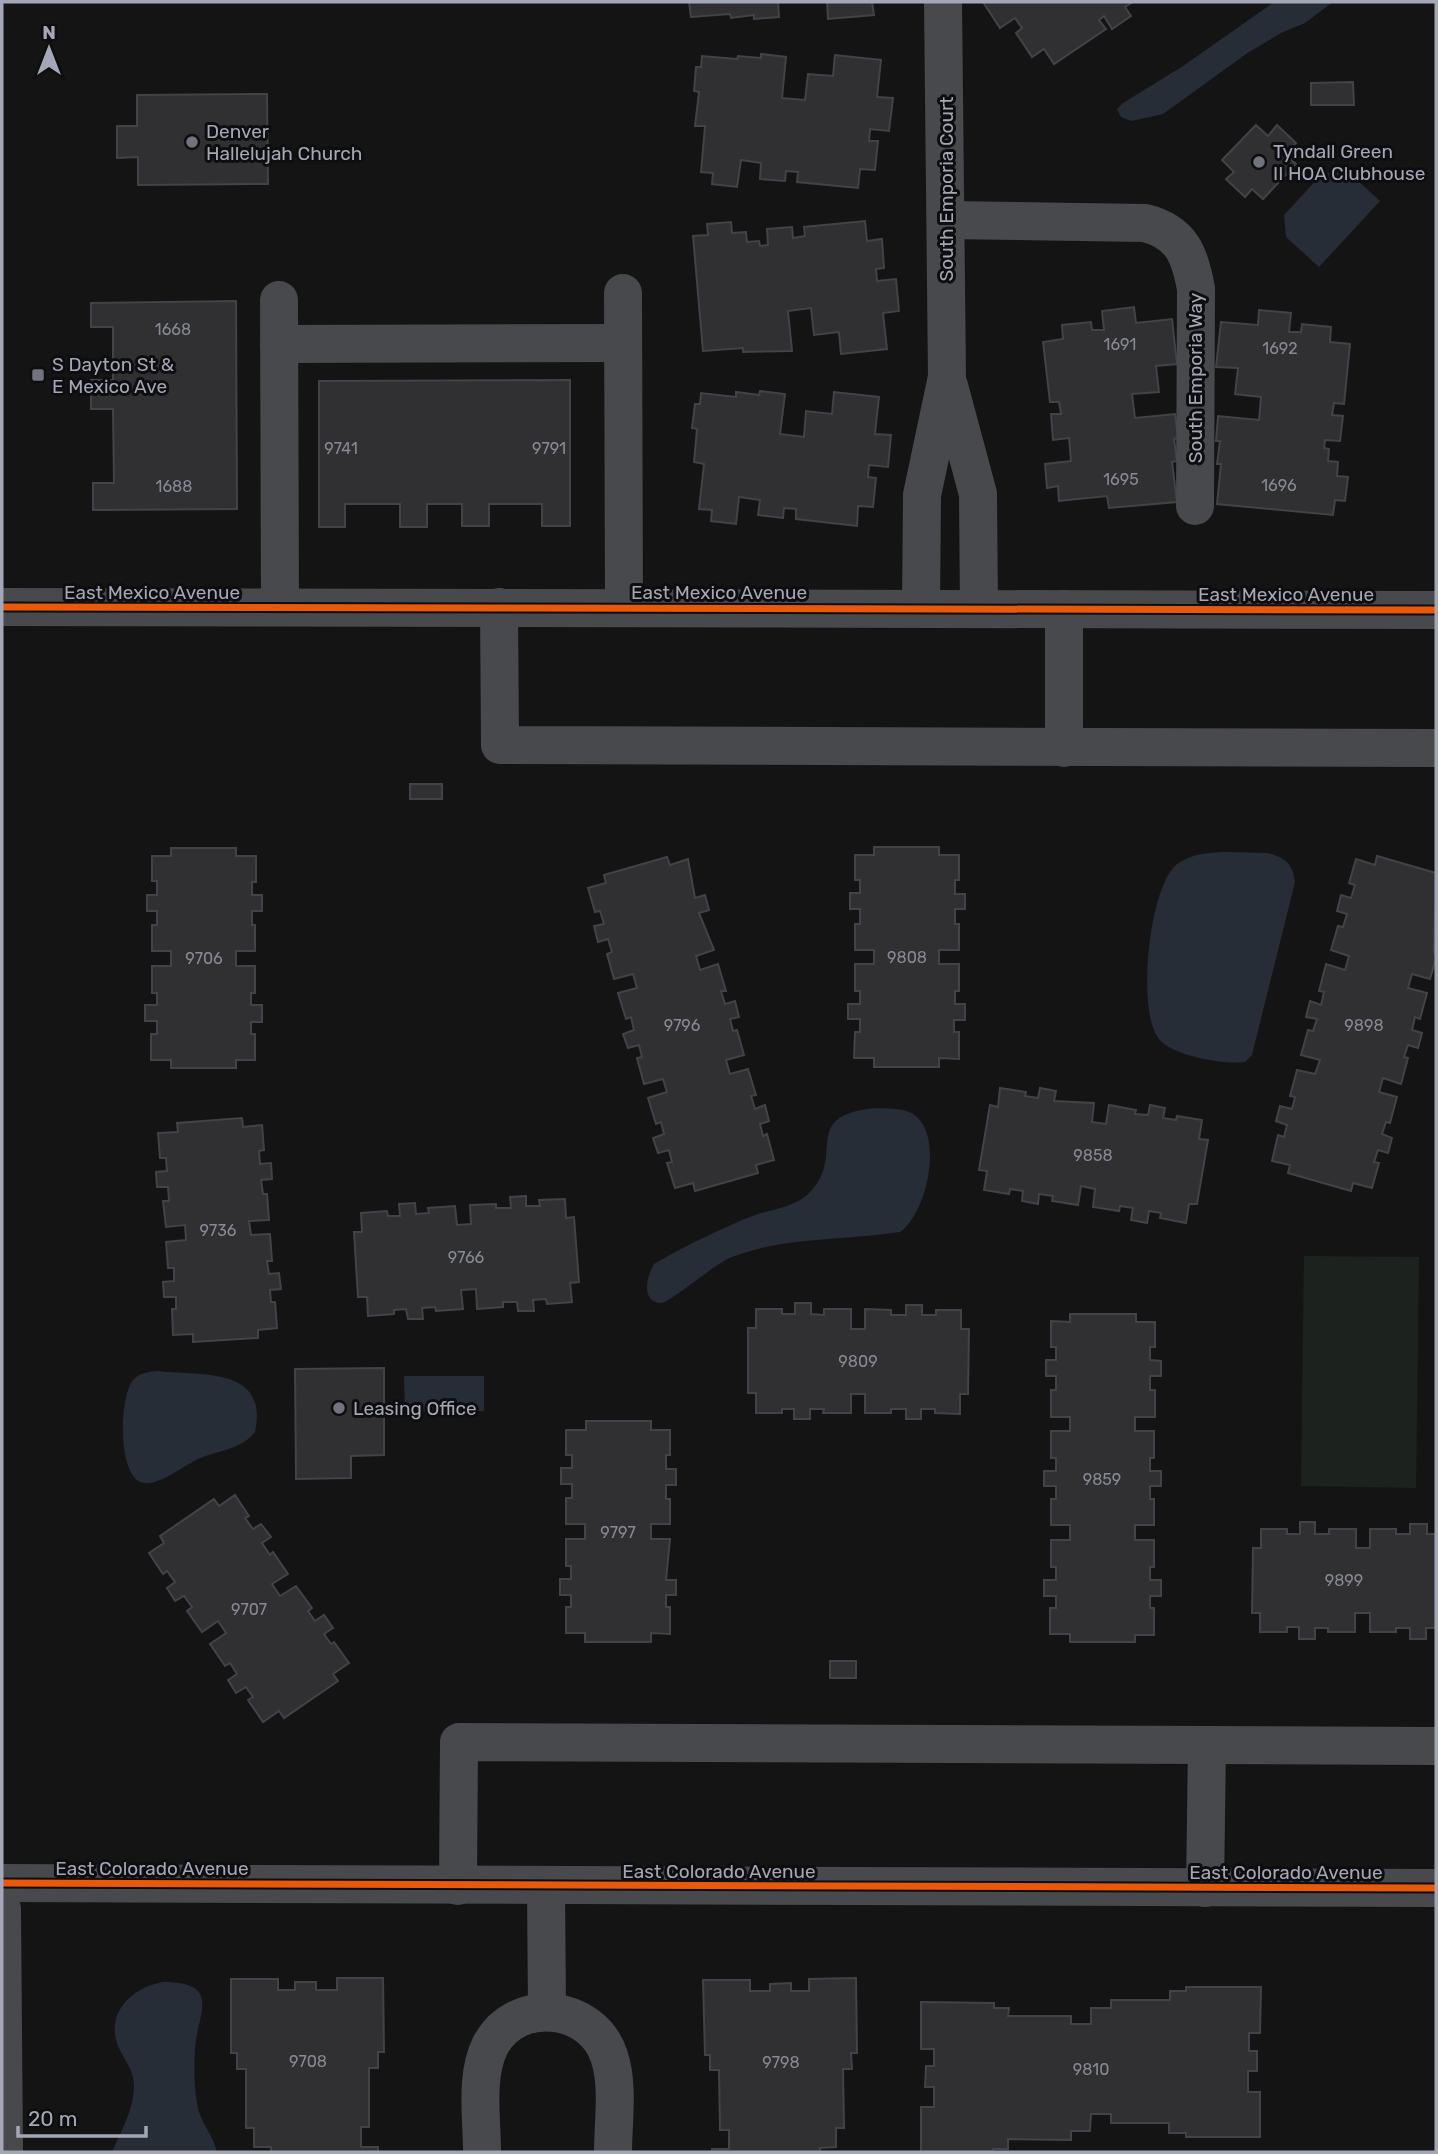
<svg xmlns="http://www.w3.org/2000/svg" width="1438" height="2154" viewBox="0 0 1438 2154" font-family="Rubik,sans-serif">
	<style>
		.green { fill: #1c231e }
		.water { fill: #262d36 }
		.building { fill: #303032; stroke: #424348; stroke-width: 2 }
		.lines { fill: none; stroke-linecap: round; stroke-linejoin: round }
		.minor { stroke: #48494d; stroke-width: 38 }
		.cycleway-casing { stroke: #0e0e10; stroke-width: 11 }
		.cycleway { stroke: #e8590c; stroke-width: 7 }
		.poi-dot { fill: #72747d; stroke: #0e0e10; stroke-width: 2.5 }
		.labels { text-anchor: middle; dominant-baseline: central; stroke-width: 6; stroke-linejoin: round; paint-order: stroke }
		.number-label { font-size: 16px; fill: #878995 }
		.poi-label { font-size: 19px; fill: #a4a7b6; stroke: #0e0e10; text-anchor: start }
		.street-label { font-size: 19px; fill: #a4a7b6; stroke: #0e0e10 }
	</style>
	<rect width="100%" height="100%" fill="#141414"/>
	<polygon class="green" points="1304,1256 1419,1257 1416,1488 1301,1486"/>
	<g class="water">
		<polygon points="1274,2 1333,2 1305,23 1281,33 1246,54 1163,114 1131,121 1121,117 1117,109 1123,103 1183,66"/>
		<polygon points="1347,171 1380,201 1319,267 1286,237 1284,215 1323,173"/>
		<path d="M1267 853C1285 857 1293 864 1295 882L1252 1055 1245 1062C1225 1065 1172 1056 1159 1039 1136 1011 1149 886 1177 864 1200 847 1240 853 1267 853Z"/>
		<path d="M875 1108C889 1109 906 1107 917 1117 943 1141 926 1214 900 1232 844 1241 786 1236 732 1257 715 1263 670 1303 661 1303 640 1302 647 1275 654 1264 681 1248 720 1229 750 1217 772 1208 795 1209 812 1190 845 1153 800 1116 875 1108Z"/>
		<path d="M157 1371C201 1376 269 1366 255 1432 243 1449 216 1451 198 1459 183 1466 161 1485 144 1483 117 1480 119 1397 133 1380 139 1373 148 1372 157 1371Z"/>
		<polygon points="404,1376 484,1376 484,1411 405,1412"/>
		<path d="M163 1982C223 1982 197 2014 195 2049 194 2066 194 2086 197 2103 199 2121 213 2134 217 2152H112C121 2131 134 2109 134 2086 134 2070 124 2060 118 2046 105 2012 133 1987 163 1982Z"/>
	</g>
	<g class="building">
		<polygon points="689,2 778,2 779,17 754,19 754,15 731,18 730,14 691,17"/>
		<polygon points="827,2 872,2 874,15 828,19"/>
		<polygon points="983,2 1133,2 1125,7 1131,16 1112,29 1104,16 1099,20 1106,29 1054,64 1044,49 1032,57 1016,33 1022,28 1015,18 1000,28"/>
		<polygon points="761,54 786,57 782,98 805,100 808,74 833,76 835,55 881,60 877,97 893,98 889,131 870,129 869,141 878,141 875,170 860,169 858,188 797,182 798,172 786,171 785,181 760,179 761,163 741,160 737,187 712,184 713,173 701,172 705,126 695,126 699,92 694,91 696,67 701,67 702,56 737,59 738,56 761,58"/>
		<polygon points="1353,82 1354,105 1311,105 1311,83"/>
		<polygon points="267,94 268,184 138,185 138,157 117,158 117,126 137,126 137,95"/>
		<polygon points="1256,125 1268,136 1277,125 1296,143 1286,154 1296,164 1263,199 1252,189 1245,197 1226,179 1234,172 1222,160"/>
		<polygon points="865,221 867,241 882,239 884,268 876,269 877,281 896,279 899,311 883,313 887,349 841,354 839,332 814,335 811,308 788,311 792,351 743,352 743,348 703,351 693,236 708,235 707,224 731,222 732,233 746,232 747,242 759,241 760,246 768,245 767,229 792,227 793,238 805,236 804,227"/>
		<polygon points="236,301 237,509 93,510 93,483 114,483 113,409 91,409 91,380 113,380 113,327 91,327 91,303"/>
		<polygon points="1134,307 1136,323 1172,319 1177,364 1156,366 1159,392 1132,394 1135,418 1175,414 1178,438 1174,439 1177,461 1172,462 1177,502 1109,508 1107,496 1059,501 1058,486 1047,488 1045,464 1071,461 1069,438 1053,440 1051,414 1061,414 1059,402 1050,402 1043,342 1063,339 1062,325 1091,322 1092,330 1104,330 1102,311"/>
		<polygon points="1259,310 1291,313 1289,332 1301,332 1302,324 1331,327 1330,342 1350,344 1344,404 1334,403 1332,415 1343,416 1340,441 1325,440 1324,448 1329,449 1328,461 1338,462 1337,476 1348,477 1345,501 1335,500 1333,515 1217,504 1221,464 1217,464 1220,441 1216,441 1218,416 1259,420 1261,397 1235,394 1238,368 1216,367 1221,322 1258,325"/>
		<polygon points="570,380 570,526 542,526 542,504 489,504 489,526 462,526 462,504 427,504 427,527 400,527 400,504 345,504 345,527 319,527 319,381"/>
		<polygon points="760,391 785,394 780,434 804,437 806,411 832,414 834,392 879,397 875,434 891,435 888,467 869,465 868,477 876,478 873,507 858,506 857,526 796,519 796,509 784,508 783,518 758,515 760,500 739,497 736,524 711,521 712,510 699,509 704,464 694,462 697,429 692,428 695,404 700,404 701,393 736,397 736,392 759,395"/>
		<rect x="410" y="784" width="32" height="15"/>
		<polygon points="874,847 939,847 939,855 959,855 959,880 955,880 955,894 965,894 965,909 955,909 955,924 959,924 959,950 939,950 939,964 959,964 959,991 955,991 955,1004 965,1004 965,1020 954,1020 954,1032 959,1032 959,1059 939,1058 939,1067 874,1067 874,1058 854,1058 855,1032 860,1032 860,1019 848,1019 848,1004 860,1004 860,991 855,991 855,964 874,964 874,950 855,950 855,924 860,924 860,909 850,909 850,893 860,893 860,880 855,880 855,855 874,855"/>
		<polygon points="171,848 236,848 236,856 256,856 256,882 252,882 252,895 262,895 262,911 252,911 252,925 255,925 255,951 236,951 236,966 255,966 255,993 251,993 251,1005 262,1005 262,1022 251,1022 251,1034 255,1034 255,1060 236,1060 236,1068 171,1068 171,1060 151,1060 151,1034 157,1034 157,1021 145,1021 145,1005 157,1005 157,993 152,993 152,966 171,966 171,951 152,951 152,925 157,925 157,911 147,911 147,895 157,895 157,881 152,881 152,856 171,856"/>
		<polygon points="1377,856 1436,873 1434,952 1436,958 1430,979 1412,974 1408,988 1427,993 1420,1019 1415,1017 1412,1030 1422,1033 1418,1048 1408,1045 1404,1057 1408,1058 1401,1084 1383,1078 1379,1092 1397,1097 1390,1123 1386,1122 1382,1134 1392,1138 1388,1153 1378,1150 1374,1162 1379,1163 1372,1188 1353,1183 1351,1191 1288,1173 1290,1165 1272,1161 1278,1135 1284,1137 1287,1125 1276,1121 1280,1106 1292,1109 1295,1097 1290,1096 1297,1070 1315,1074 1320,1060 1301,1055 1308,1030 1313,1031 1317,1019 1306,1017 1310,1001 1321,1005 1324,992 1319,991 1326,964 1345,970 1349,956 1331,950 1338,926 1343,927 1347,914 1337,911 1341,895 1351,898 1355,885 1349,883 1356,859 1375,865"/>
		<polygon points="667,857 670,865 688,859 695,898 705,895 709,910 699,913 714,950 696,956 700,970 718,964 726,991 721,991 725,1004 735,1001 739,1017 730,1019 733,1031 737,1030 744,1055 726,1060 730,1074 748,1069 756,1095 751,1096 755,1109 765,1105 769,1121 760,1124 763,1136 767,1134 774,1160 756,1165 758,1173 695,1191 693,1183 675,1188 667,1163 672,1162 669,1150 658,1153 653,1138 664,1134 661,1122 656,1124 648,1098 667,1092 663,1079 644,1084 637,1058 642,1057 639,1045 628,1048 623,1034 634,1030 631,1017 626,1019 618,993 637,988 633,974 614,979 607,954 612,952 608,939 598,942 594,926 604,924 600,911 595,912 588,888 606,883 604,875"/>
		<polygon points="1000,1088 1026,1092 1025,1096 1038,1098 1040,1088 1056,1091 1054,1101 1094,1103 1092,1122 1106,1124 1109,1105 1136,1110 1135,1114 1148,1115 1150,1105 1165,1108 1163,1118 1176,1120 1177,1116 1202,1120 1199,1139 1208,1140 1197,1204 1189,1204 1186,1223 1160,1218 1161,1213 1149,1211 1147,1223 1131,1220 1133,1208 1120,1206 1119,1211 1093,1207 1095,1189 1081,1186 1078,1205 1052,1201 1053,1196 1039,1194 1038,1204 1022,1201 1023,1191 1010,1189 1009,1194 984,1190 987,1171 979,1170 990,1105 998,1107"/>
		<polygon points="242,1118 243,1127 262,1125 264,1150 259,1151 260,1164 271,1163 272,1179 261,1180 263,1194 267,1194 269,1220 249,1221 251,1235 270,1234 272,1261 267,1261 269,1274 279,1273 281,1289 270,1290 271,1302 275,1302 277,1328 258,1330 258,1338 193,1342 193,1334 173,1335 172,1309 176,1309 176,1297 164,1297 163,1282 174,1281 174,1268 168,1268 166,1242 186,1240 185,1225 166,1227 163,1201 169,1201 168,1187 157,1187 156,1172 167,1171 166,1158 160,1158 158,1133 178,1132 177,1123"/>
		<polygon points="526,1196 526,1206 540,1206 539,1200 565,1199 566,1218 574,1217 579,1282 570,1283 572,1302 547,1304 546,1299 533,1300 534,1311 518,1311 517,1302 503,1302 503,1307 477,1309 476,1289 461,1290 463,1309 436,1311 435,1307 422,1308 423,1319 408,1319 406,1309 394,1310 394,1314 368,1316 367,1297 358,1297 354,1232 362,1232 361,1213 387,1211 388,1216 400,1216 399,1204 415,1203 416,1214 429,1213 428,1208 455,1206 457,1225 471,1224 470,1205 496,1204 496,1208 511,1208 510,1197"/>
		<polygon points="795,1303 811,1303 811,1314 824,1315 824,1309 851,1309 851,1329 865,1329 865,1309 891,1310 891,1315 906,1315 906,1305 922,1305 922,1315 936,1315 936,1310 961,1310 961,1329 969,1329 968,1394 960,1394 960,1414 935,1413 935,1409 921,1409 921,1419 906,1419 906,1409 891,1409 891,1413 865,1413 865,1394 851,1394 851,1413 823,1413 824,1409 810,1409 810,1419 794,1419 794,1409 782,1409 782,1413 756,1413 756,1393 748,1393 748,1328 756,1328 756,1309 782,1309 782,1314 795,1314"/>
		<polygon points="1070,1314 1136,1314 1136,1322 1155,1322 1155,1347 1150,1347 1150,1360 1161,1361 1161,1376 1150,1376 1150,1390 1155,1390 1155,1417 1135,1417 1135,1431 1154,1431 1154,1458 1150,1458 1150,1471 1161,1471 1161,1486 1150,1486 1150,1499 1154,1499 1154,1525 1135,1525 1135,1540 1154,1540 1154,1567 1150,1567 1150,1580 1161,1580 1161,1596 1150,1596 1150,1608 1154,1608 1154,1635 1135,1635 1135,1642 1070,1642 1070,1634 1050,1634 1050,1608 1056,1608 1056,1596 1044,1596 1044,1580 1056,1580 1056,1567 1051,1567 1051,1540 1070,1540 1070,1525 1051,1525 1051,1499 1056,1499 1056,1486 1044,1486 1044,1471 1056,1471 1056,1458 1051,1458 1051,1431 1070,1431 1070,1417 1051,1417 1051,1390 1056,1390 1056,1376 1046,1376 1046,1360 1056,1360 1056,1347 1051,1347 1051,1321 1070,1322"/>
		<polygon points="384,1368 384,1455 351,1456 351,1478 296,1479 295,1369"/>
		<polygon points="586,1421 651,1421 651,1430 670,1430 670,1455 666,1455 666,1469 676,1469 676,1485 666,1485 666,1499 670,1499 670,1524 651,1524 651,1539 670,1539 666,1580 676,1580 676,1595 666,1595 666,1607 670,1607 670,1634 651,1633 651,1642 585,1642 585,1633 566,1633 566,1607 571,1607 571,1595 560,1595 560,1579 571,1579 571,1566 566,1566 566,1539 585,1539 585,1524 566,1524 566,1498 572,1498 572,1484 561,1484 561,1468 572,1468 572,1455 566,1455 566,1430 586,1430"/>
		<polygon points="235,1495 249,1516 245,1518 253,1529 261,1524 271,1537 262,1543 270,1555 273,1552 288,1574 272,1584 280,1596 296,1586 312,1608 308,1611 315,1621 324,1615 333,1628 324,1634 331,1644 334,1642 349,1663 333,1674 338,1681 284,1718 279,1711 263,1722 248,1700 253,1697 246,1687 236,1693 228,1680 237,1674 230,1663 225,1666 210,1644 226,1633 218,1621 202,1632 187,1611 192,1607 184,1596 175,1601 167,1588 175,1582 167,1571 163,1574 149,1553 164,1543 160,1536 214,1499 219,1506"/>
		<polygon points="1300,1522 1315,1522 1315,1534 1329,1534 1329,1529 1356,1529 1356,1548 1370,1548 1370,1529 1396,1529 1396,1534 1410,1534 1410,1524 1427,1524 1427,1534 1436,1534 1436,1628 1426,1628 1426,1639 1410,1639 1410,1628 1396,1628 1396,1632 1370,1632 1370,1613 1355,1613 1355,1632 1328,1632 1328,1628 1315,1628 1315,1639 1299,1639 1299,1627 1287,1627 1287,1632 1260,1632 1260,1613 1252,1613 1253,1548 1261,1548 1261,1529 1287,1529 1287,1534 1300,1534"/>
		<rect x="830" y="1661" width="26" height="17"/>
		<polygon points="337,1978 383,1978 384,2052 378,2052 378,2068 369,2068 369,2127 361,2127 361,2147 378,2147 378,2152 271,2152 271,2147 254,2147 254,2128 246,2128 246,2069 237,2069 237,2053 231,2053 231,1979 278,1979 278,1990 295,1990 295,1982 316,1982 316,1990 337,1990"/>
		<polygon points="856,1978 857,2053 851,2053 852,2069 843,2069 844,2128 836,2128 836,2147 820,2148 820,2152 712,2152 712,2149 729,2149 729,2130 720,2130 719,2070 710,2070 710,2055 705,2055 703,1980 750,1980 750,1991 770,1991 770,1984 791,1983 791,1991 809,1991 809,1979"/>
		<polygon points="1186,1987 1261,1987 1260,2033 1249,2033 1249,2051 1257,2051 1257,2071 1248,2071 1248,2092 1260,2092 1260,2137 1186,2137 1186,2133 1169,2133 1169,2123 1111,2123 1111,2114 1091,2114 1090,2131 1071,2131 1071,2140 1008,2139 1008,2149 993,2149 993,2152 921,2152 921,2107 934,2107 934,2087 925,2087 926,2066 934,2066 934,2049 921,2049 921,2002 994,2003 994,2008 1009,2008 1008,2016 1071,2016 1071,2024 1091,2024 1091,2008 1111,2008 1111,2000 1170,2000 1170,1991 1186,1991"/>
	</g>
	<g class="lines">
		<g class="minor">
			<path d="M946 220 1145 223C1181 232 1190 254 1196 289L1195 506"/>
			<polyline points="623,293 624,607"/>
			<polyline points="279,300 280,607"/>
			<polyline points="279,344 623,343"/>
			<polyline points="949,386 978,494 979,609"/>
			<polyline points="2,607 1436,610"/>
			<polyline points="499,607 500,745 1436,748"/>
			<polyline points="921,608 922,495 947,377 943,2"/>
			<polyline points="1064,609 1064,748"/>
			<polyline points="2,1883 1436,1888"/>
			<polyline points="458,1886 459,1742 1436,1746"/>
			<polyline points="546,1886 547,2011"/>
			<polyline points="1205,1888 1207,1746"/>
			<polyline points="2,1909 4,2152"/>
			<path d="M482 2152C482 2119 475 2076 490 2046 515 1996 592 2004 609 2056 619 2084 613 2123 613 2152"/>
		</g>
		<g class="cycleway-casing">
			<g id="cycleway">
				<polyline points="2,607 1436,610"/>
				<polyline points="2,1883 1436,1888"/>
			</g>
		</g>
		<use href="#cycleway" class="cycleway"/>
	</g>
	<g class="poi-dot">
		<circle cx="192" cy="142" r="7"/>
		<circle cx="1259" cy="162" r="7"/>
		<rect x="31" y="368" width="14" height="14" rx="3.5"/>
		<circle cx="339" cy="1408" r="7"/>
	</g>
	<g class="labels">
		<g class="number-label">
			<text x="173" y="329">1668</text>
			<text x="1120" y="344">1691</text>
			<text x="1280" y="348">1692</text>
			<text x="341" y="448">9741</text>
			<text x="549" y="448">9791</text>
			<text x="1121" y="479">1695</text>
			<text x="1279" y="485">1696</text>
			<text x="174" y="486">1688</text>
			<text x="907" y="957">9808</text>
			<text x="204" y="958">9706</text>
			<text x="682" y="1025">9796</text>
			<text x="1364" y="1025">9898</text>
			<text x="1093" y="1155">9858</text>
			<text x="218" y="1230">9736</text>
			<text x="466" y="1257">9766</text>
			<text x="858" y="1361">9809</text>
			<text x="1102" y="1479">9859</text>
			<text x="618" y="1532">9797</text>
			<text x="1344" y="1580">9899</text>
			<text x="249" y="1609">9707</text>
			<text x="308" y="2061">9708</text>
			<text x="781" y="2062">9798</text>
			<text x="1091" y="2069">9810</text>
		</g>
		<g class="poi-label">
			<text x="206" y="131">Denver<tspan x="206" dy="22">Hallelujah Church</tspan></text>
			<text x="1273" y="151">Tyndall Green<tspan x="1273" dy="22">II HOA Clubhouse</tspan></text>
			<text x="52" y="364">S Dayton St &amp;<tspan x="52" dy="22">E Mexico Ave</tspan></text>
			<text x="353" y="1408">Leasing Office</text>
		</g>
		<g class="street-label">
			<text transform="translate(946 189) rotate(-90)">South Emporia Court</text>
			<text transform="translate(1195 378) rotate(-90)">South Emporia Way</text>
			<text x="152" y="592">East Mexico Avenue</text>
			<text x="719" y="592">East Mexico Avenue</text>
			<text x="1286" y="594">East Mexico Avenue</text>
			<text x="152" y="1868">East Colorado Avenue</text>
			<text x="719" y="1871">East Colorado Avenue</text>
			<text x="1286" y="1872">East Colorado Avenue</text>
		</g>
	</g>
	<rect width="1438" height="2154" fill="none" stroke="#a4a7b6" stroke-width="7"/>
	<g transform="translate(49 49)" stroke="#0e0e10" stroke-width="5" paint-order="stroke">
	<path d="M0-5L12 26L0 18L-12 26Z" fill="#a4a7b6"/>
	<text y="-10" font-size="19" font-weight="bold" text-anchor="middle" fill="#a4a7b6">N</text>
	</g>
	<path d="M18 2126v10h128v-10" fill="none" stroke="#a4a7b6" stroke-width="3.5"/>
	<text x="28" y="2126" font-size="21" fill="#a4a7b6" stroke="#0e0e10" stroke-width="5" paint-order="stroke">20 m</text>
</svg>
